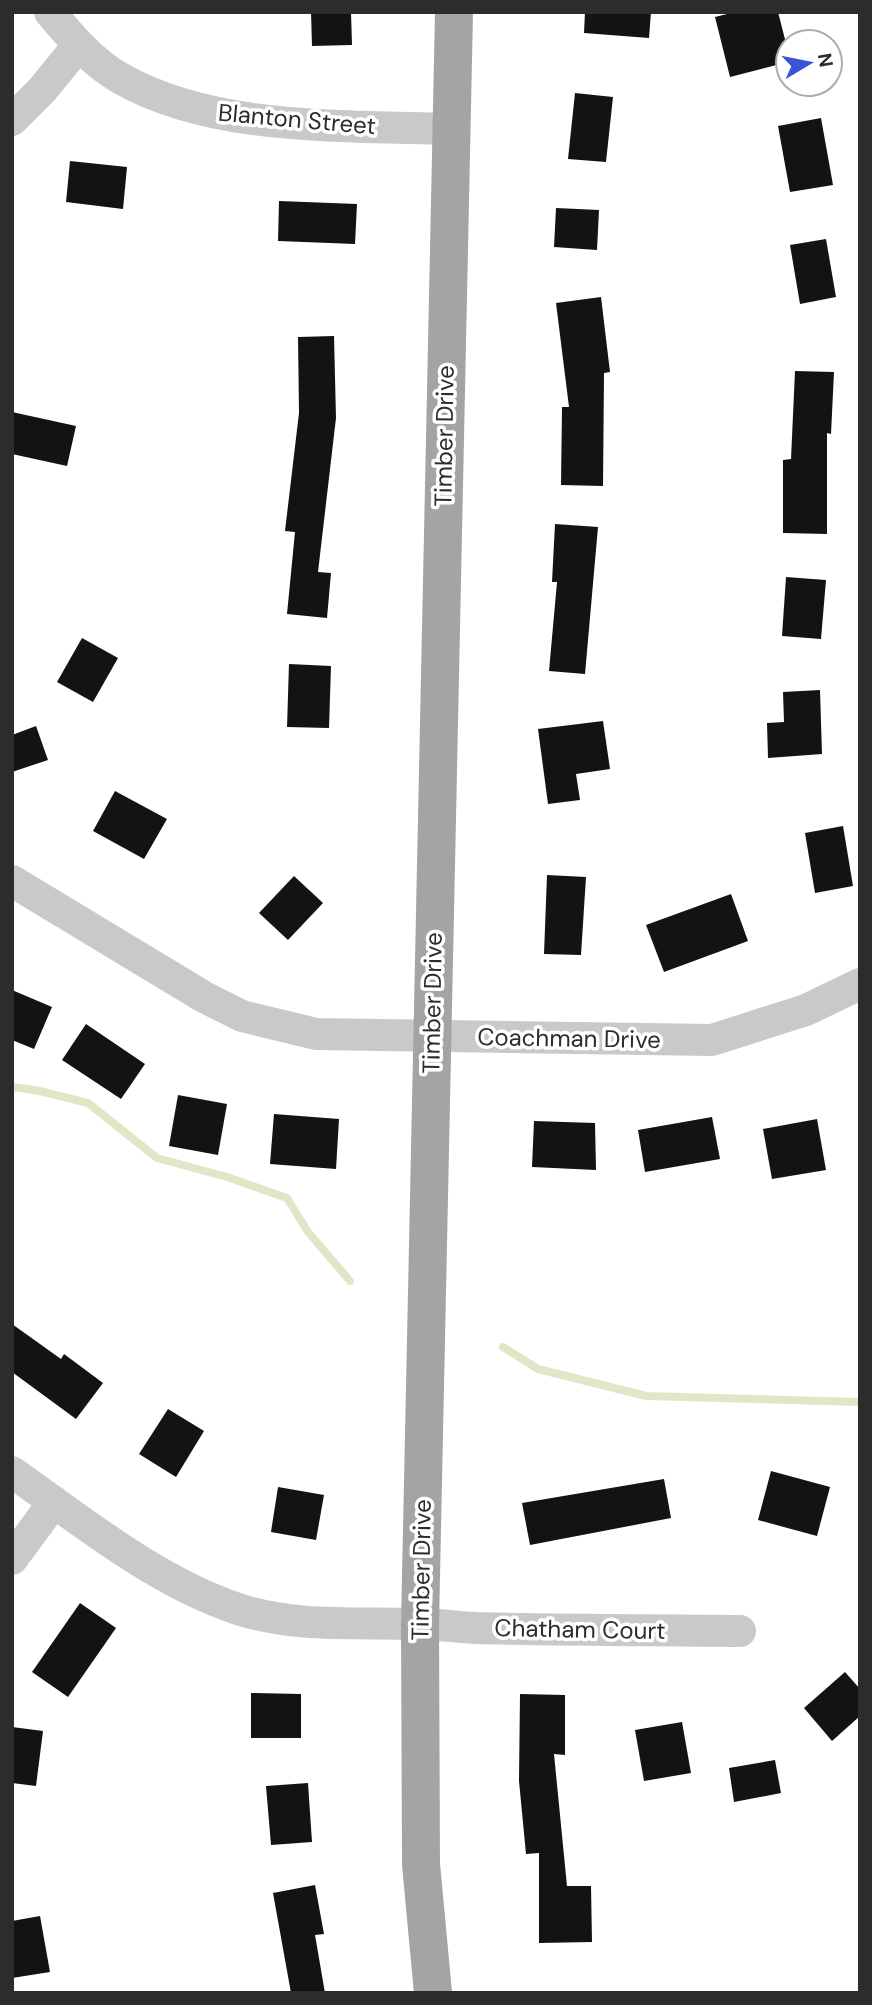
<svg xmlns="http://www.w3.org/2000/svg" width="872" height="2005" viewBox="0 0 872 2005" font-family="'DM Sans',sans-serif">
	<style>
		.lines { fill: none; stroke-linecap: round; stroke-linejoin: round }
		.stream { stroke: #dee8c7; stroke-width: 8 }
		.building { fill: #131313 }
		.minor { stroke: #c9c9c9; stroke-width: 32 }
		.major { stroke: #a4a4a4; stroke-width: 38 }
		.labels { text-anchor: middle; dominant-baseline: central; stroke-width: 7; stroke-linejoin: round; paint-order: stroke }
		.street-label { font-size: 24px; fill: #2c2c2c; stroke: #fff }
	</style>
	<rect width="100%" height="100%" fill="#fff"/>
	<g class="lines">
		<g class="stream">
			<polyline points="12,1087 35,1090 88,1103 157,1158 227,1177 287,1198 308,1232 350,1281"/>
			<polyline points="503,1347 538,1369 646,1396 860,1402"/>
		</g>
	</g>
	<g class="building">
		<polygon points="311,12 351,12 352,45 312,46"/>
		<polygon points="585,12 651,12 649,38 584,33"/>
		<polygon points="735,12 778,12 788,51 788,62 730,77 715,17"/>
		<polygon points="575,93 613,97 606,162 568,159"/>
		<polygon points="821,118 833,185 790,192 778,126"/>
		<polygon points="70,161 127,167 123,209 66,202"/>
		<polygon points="279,201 357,204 355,244 278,241"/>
		<polygon points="556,208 599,210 597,250 554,247"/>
		<polygon points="826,239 836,297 800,304 790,245"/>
		<polygon points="601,297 610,372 604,373 603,486 561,485 562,407 569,407 556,303"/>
		<polygon points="334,336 336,418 318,572 331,573 327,618 287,614 295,532 285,531 299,413 298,337"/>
		<polygon points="795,371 834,372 831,434 827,433 827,534 783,533 783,460 791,459"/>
		<polygon points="12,412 76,426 67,466 12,454"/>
		<polygon points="555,524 598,527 585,674 549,671 557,582 552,582"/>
		<polygon points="786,577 826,580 821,639 782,636"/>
		<polygon points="82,638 118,658 93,702 57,682"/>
		<polygon points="289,664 331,666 329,728 287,727"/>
		<polygon points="820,690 822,754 768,758 767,723 784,722 783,692"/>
		<polygon points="603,721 610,769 576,774 580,800 548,804 538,729"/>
		<polygon points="36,726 48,760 12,772 12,735"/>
		<polygon points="115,791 167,819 144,859 93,831"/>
		<polygon points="843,826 853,886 815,893 805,833"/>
		<polygon points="547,875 586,877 581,955 544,954"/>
		<polygon points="294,876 323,903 288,940 259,913"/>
		<polygon points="731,894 748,941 664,972 646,925"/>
		<polygon points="12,990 52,1007 34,1049 12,1040"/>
		<polygon points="86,1024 145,1064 121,1099 62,1060"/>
		<polygon points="178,1095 227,1104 218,1155 169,1146"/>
		<polygon points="274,1114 339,1119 336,1169 270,1164"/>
		<polygon points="712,1117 720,1159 645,1172 638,1130"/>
		<polygon points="817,1119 826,1170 772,1179 763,1129"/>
		<polygon points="534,1121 595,1123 596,1170 532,1167"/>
		<polygon points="12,1324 61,1359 64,1354 103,1383 76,1419 12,1372"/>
		<polygon points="168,1409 204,1431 176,1477 139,1454"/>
		<polygon points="771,1471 830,1487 817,1536 758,1520"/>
		<polygon points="664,1479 671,1518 530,1545 522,1503"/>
		<polygon points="278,1487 324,1495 316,1540 271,1532"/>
		<polygon points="80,1603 116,1628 68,1697 32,1672"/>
		<polygon points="845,1672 860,1689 860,1716 832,1741 804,1708"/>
		<polygon points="251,1693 301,1694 301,1738 251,1738"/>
		<polygon points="520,1694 565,1695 565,1755 554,1754 567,1886 591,1886 592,1942 539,1943 539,1853 526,1854 519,1781"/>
		<polygon points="682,1722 691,1773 644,1781 635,1730"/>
		<polygon points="12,1727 43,1731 36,1786 12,1783"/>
		<polygon points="775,1760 781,1793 734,1802 729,1768"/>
		<polygon points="308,1783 312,1842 271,1845 266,1786"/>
		<polygon points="315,1885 324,1934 315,1935 325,1993 291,1993 273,1893"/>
		<polygon points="40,1916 50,1972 12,1978 12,1921"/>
	</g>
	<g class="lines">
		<g class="minor">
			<path d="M50 12C70 36 92 62 120 78 214 132 345 125 451 129"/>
			<polyline points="12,120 42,90 78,46"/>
			<polyline points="12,881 204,997 242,1016 316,1034 712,1040 806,1010 860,984"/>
			<path d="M12 1472C83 1522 155 1581 238 1609 295 1628 358 1622 417 1624 436 1624 456 1627 475 1628 563 1630 652 1630 740 1631"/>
			<polyline points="12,1559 54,1502"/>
		</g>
		<polyline class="major" points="433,1993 421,1864 420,1624 454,12"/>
	</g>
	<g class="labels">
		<g class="street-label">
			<text transform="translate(297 119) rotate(5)">Blanton Street</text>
			<text transform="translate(444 436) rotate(-89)">Timber Drive</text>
			<text transform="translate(432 1003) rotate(-89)">Timber Drive</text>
			<text transform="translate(569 1038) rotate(1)">Coachman Drive</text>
			<text transform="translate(421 1570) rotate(-89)">Timber Drive</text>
			<text transform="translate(580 1629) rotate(1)">Chatham Court</text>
		</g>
	</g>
	<rect width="872" height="2005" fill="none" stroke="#2c2c2c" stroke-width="28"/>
	<g transform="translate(809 63) rotate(80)"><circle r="33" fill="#ffffff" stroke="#ababab" stroke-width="2"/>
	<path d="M0-5L12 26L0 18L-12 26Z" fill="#3a54d8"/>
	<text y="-10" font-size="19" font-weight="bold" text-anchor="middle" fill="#2c2c2c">N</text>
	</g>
</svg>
